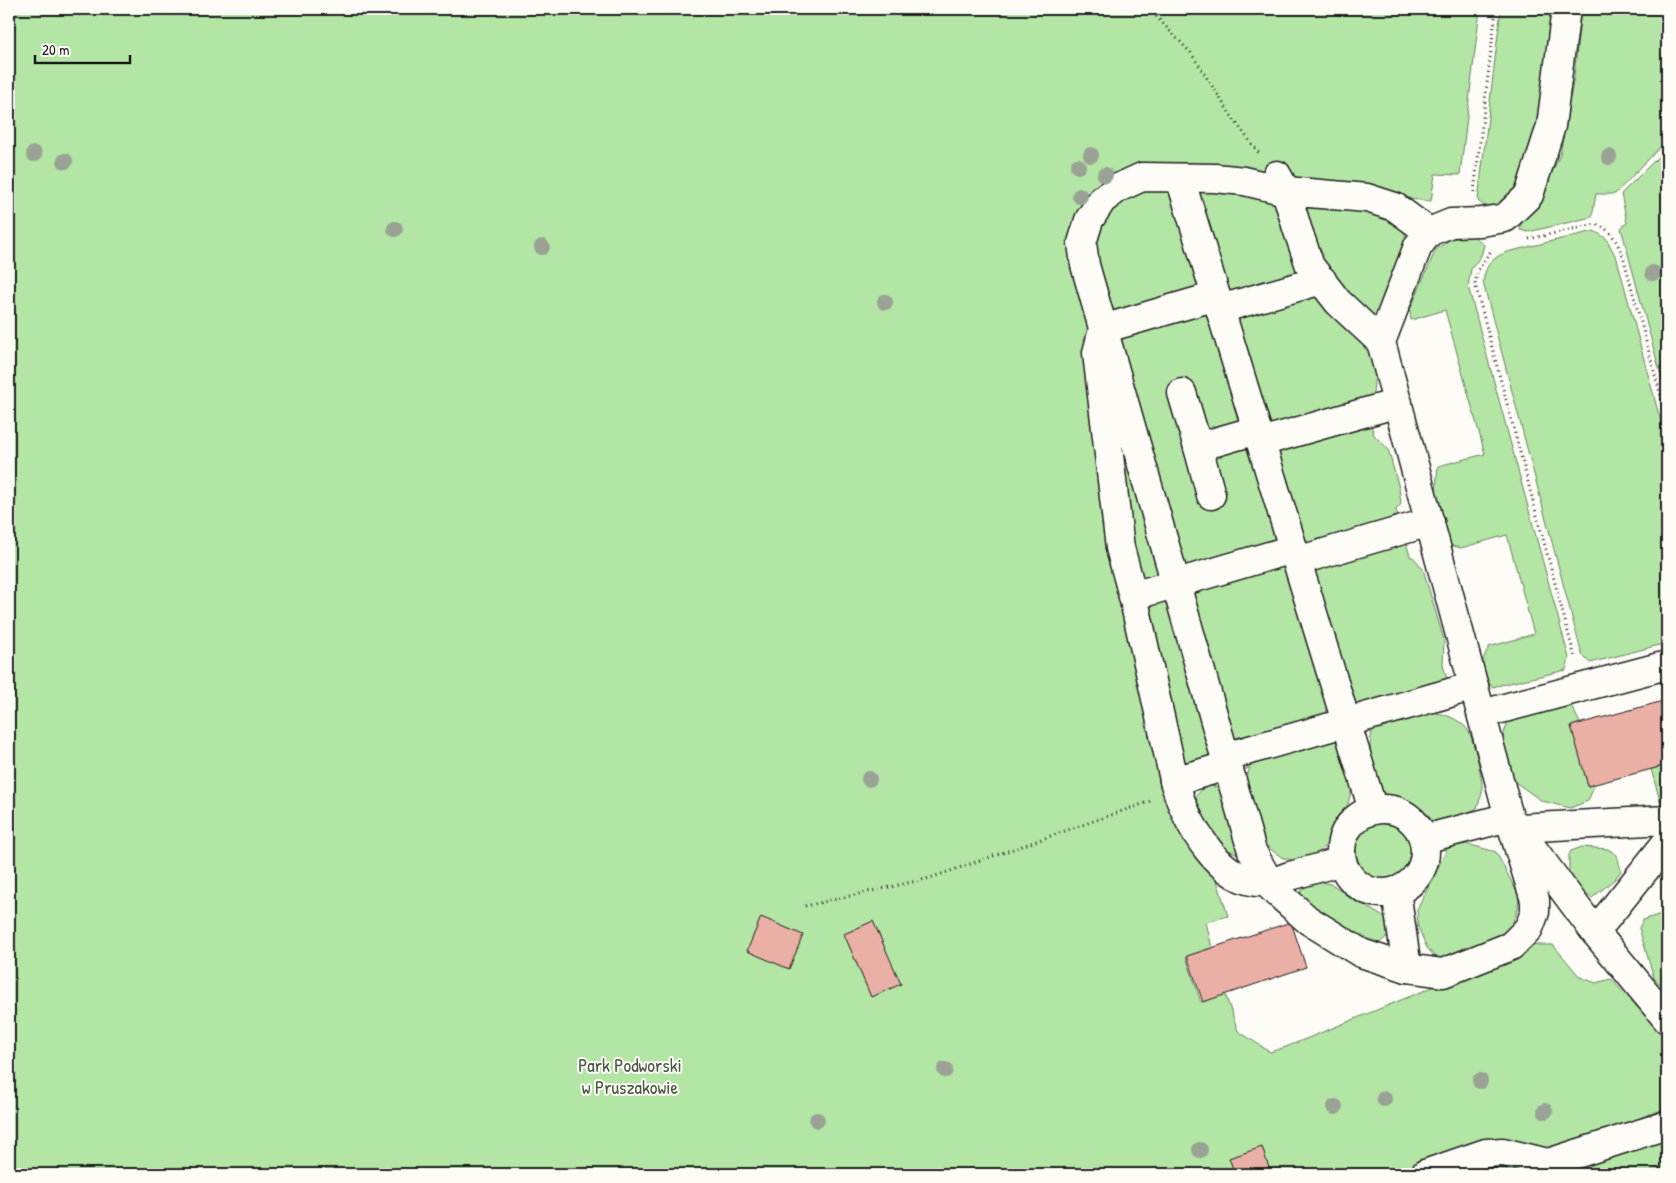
<svg xmlns="http://www.w3.org/2000/svg" width="1676" height="1183" viewBox="0 0 1676 1183" font-family="'Patrick Hand',sans-serif">
	<style>
		.green { fill: #b3e5a5; stroke: #688060 }
		.building { fill: #eab0a6; stroke: #1c1c1c }
		.lines { fill: none; stroke-linecap: round; stroke-linejoin: round }
		.minor-casing { stroke: #1c1c1c; stroke-width: 31 }
		.path { stroke: #1c1c1c; stroke-width: 3; stroke-dasharray: 1 4; stroke-linecap: butt }
		.minor { stroke: #fdfcf7; stroke-width: 28 }
		.tree { fill: #9aa295 }
		.labels { text-anchor: middle; dominant-baseline: central; stroke-width: 4; stroke-linejoin: round; paint-order: stroke }
		.park-label { font-size: 19px; fill: #495845; stroke: #fdfcf7 }
	</style>
	<rect width="100%" height="100%" fill="#fdfcf7"/>
	<filter id="ink" filterUnits="userSpaceOnUse"><feTurbulence type="fractalNoise" baseFrequency=".02" numOctaves="2"/><feDisplacementMap in="SourceGraphic" scale="10" xChannelSelector="R" yChannelSelector="G"/><feConvolveMatrix kernelMatrix="1 2 1 2 8 2 1 2 1" color-interpolation-filters="sRGB"/></filter>
	<g filter="url(#ink)">
		<g class="green">
			<path d="M9 9H1480L1460 175 1435 174 1431 201 1409 199 1396 194 1406 239 1383 300 1370 421 1374 435 1388 449 1399 488 1401 504 1396 510 1410 556 1414 558 1423 569 1444 640 1443 665 1455 707 1436 713C1447 714 1464 722 1469 732 1474 742 1484 782 1482 793 1481 798 1478 803 1477 808 1462 816 1442 824 1425 819 1417 816 1409 809 1401 804 1396 801 1390 798 1385 794 1369 781 1368 750 1372 732L1339 742 1349 770 1352 788 1348 804 1332 838 1315 857 1297 861 1283 858 1263 844 1244 783 1250 768 1188 786 1228 916 1206 922 1212 948 1186 957 1201 1002 1225 994 1238 1031 1270 1052 1286 1047 1536 945H1553L1580 977 1596 983 1611 979 1667 1039V1108L1642 1117 1651 1143 1660 1140 1667 1142V1174H9Z"/>
			<polygon points="1501,9 1553,9 1537,123 1526,177 1509,199 1488,209 1478,201"/>
			<polygon points="1581,9 1667,9 1667,140 1615,194 1596,194 1592,217 1528,232 1520,230 1522,221 1539,199 1560,155 1574,77"/>
			<polygon points="1667,148 1667,398 1621,228 1627,223 1621,194"/>
			<path d="M1594 231 1606 238 1617 259 1667 445V643L1590 663 1582 655 1483 282C1486 264 1491 259 1507 252Z"/>
			<path d="M1473 235 1484 245 1481 256 1471 269 1468 286 1569 658 1566 670 1492 687C1480 670 1479 665 1489 647L1534 634 1507 535 1461 548 1449 545C1438 515 1434 498 1438 466L1485 454 1445 310 1411 320 1410 310 1436 249 1451 239Z"/>
			<polygon points="1561,703 1572,707 1580,723 1572,726 1588,786 1595,784 1588,801 1570,808 1542,801 1512,780 1499,749 1509,718"/>
			<polygon points="1667,765 1667,799 1660,801 1651,769"/>
			<polygon points="1206,785 1222,788 1238,848 1238,854 1226,849 1211,830 1195,797"/>
			<circle cx="1384" cy="851" r="28"/>
			<polygon points="1467,844 1496,852 1519,896 1518,908 1512,925 1502,937 1448,962 1438,960 1427,948 1418,927 1417,910 1448,847"/>
			<polygon points="1582,847 1608,849 1617,855 1621,871 1615,879 1592,898 1582,892 1569,880 1569,855 1571,851"/>
			<polygon points="1316,880 1333,885 1388,920 1388,936 1379,943 1365,939 1338,928 1298,898 1306,882"/>
			<polygon points="1667,912 1667,981 1660,984 1654,978 1639,928 1643,920"/>
		</g>
		<g class="building">
			<polygon points="1667,700 1667,765 1588,786 1571,726"/>
			<polygon points="761,917 803,935 789,969 747,951"/>
			<polygon points="873,921 901,984 871,997 844,934"/>
			<polygon points="1291,922 1306,967 1203,1002 1187,956"/>
			<polygon points="1262,1147 1271,1174 1235,1174 1229,1158"/>
		</g>
		<g class="lines">
			<g class="minor-casing">
				<g id="minor">
					<polyline points="1566,9 1551,126 1529,195 1505,218 1481,222 1451,223 1429,232 1418,246 1381,342 1509,817 1595,932 1667,1019"/>
					<polyline points="1277,175 1286,191 1244,181 1215,178 1142,177 1118,188 1102,200 1089,220 1082,243 1085,265 1252,851 1272,888 1308,920 1361,953 1407,968 1443,973 1511,946 1529,928 1535,912 1535,900 1509,817 1424,839"/>
					<polyline points="1180,178 1373,810"/>
					<path d="M1216 296 1103 329 1097 353 1120 548 1133 596 1175 784C1186 822 1220 887 1268 882 1276 882 1283 878 1290 876 1308 871 1325 866 1342 861"/>
					<polyline points="1220,309 1322,280"/>
					<polyline points="1381,342 1338,302 1310,266 1297,228 1286,191 1367,198 1395,207 1429,232"/>
					<polyline points="1182,393 1198,447 1257,430"/>
					<polyline points="1261,442 1398,403"/>
					<polyline points="1198,447 1211,495"/>
					<polyline points="1297,561 1430,522"/>
					<polyline points="1133,596 1293,549"/>
					<polyline points="1482,714 1667,665"/>
					<polyline points="1225,757 1474,686"/>
					<polyline points="1174,781 1227,766"/>
					<circle cx="1383" cy="851" r="42"/>
					<polyline points="1517,828 1667,820"/>
					<polyline points="1396,891 1407,968"/>
					<polyline points="1595,932 1667,842"/>
					<polyline points="1425,1174 1486,1153 1503,1152 1548,1163 1667,1125"/>
				</g>
			</g>
			<g class="path">
				<polyline points="1149,9 1191,53 1234,120 1259,153"/>
				<polyline points="1474,192 1496,9"/>
				<path d="M1529 239 1595 224C1612 229 1616 241 1623 256L1667 419"/>
				<polyline points="1490,252 1478,270 1475,284 1575,658"/>
				<polyline points="805,906 930,878 1151,801"/>
			</g>
			<use href="#minor" class="minor"/>
		</g>
		<g class="tree">
			<circle cx="34" cy="154" r="8"/>
			<circle cx="1091" cy="155" r="8"/>
			<circle cx="1609" cy="157" r="8"/>
			<circle cx="65" cy="161" r="8"/>
			<circle cx="1078" cy="166" r="8"/>
			<circle cx="1105" cy="175" r="8"/>
			<circle cx="1080" cy="196" r="8"/>
			<circle cx="395" cy="229" r="8"/>
			<circle cx="542" cy="247" r="8"/>
			<circle cx="1653" cy="273" r="8"/>
			<circle cx="885" cy="302" r="8"/>
			<circle cx="869" cy="779" r="8"/>
			<circle cx="945" cy="1070" r="8"/>
			<circle cx="1480" cy="1081" r="8"/>
			<circle cx="1384" cy="1099" r="8"/>
			<circle cx="1335" cy="1107" r="8"/>
			<circle cx="1545" cy="1111" r="8"/>
			<circle cx="817" cy="1120" r="8"/>
			<circle cx="1200" cy="1150" r="8"/>
		</g>
	</g>
	<g class="labels">
		<g class="park-label">
			<text x="630" y="1065">Park Podworski<tspan x="630" dy="22">w Pruszakowie</tspan></text>
		</g>
	</g>
	<rect width="1676" height="1183" fill="none" stroke="#fdfcf7" stroke-width="30"/>
	<rect x="15" y="15" width="1646" height="1153" fill="none" stroke="#1c1c1c" stroke-width="2" filter="url(#ink)"/>
	<path d="M35 55v8h95v-8" fill="none" stroke="#1c1c1c" stroke-width="2.5"/>
	<text x="42" y="55" font-size="15" fill="#1c1c1c" stroke="#fdfcf7" stroke-width="4" paint-order="stroke">20 m</text>
</svg>
